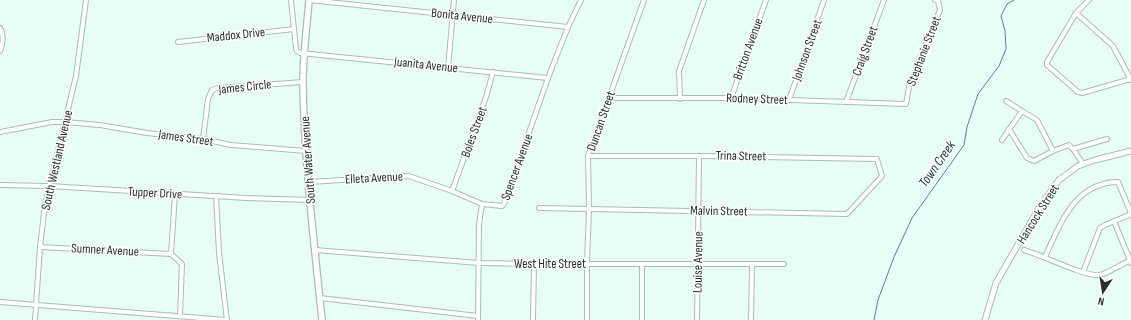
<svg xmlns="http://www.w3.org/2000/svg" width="1131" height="320" viewBox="0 0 1131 320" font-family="'Sofia Sans Condensed',sans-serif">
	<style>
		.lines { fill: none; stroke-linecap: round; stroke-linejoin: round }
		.stream { stroke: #568293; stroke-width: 1 }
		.minor-casing { stroke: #a7bdb6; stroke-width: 6 }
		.tertiary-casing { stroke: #a7bdb6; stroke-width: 7 }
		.secondary-casing { stroke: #a7bdb6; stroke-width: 8 }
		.minor { stroke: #fff; stroke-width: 4 }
		.tertiary { stroke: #fff; stroke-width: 5 }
		.secondary { stroke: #fff; stroke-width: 5.5 }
		.labels { text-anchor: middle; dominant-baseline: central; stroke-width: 3; stroke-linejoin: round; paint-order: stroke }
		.street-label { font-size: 13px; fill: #28302e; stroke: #fff }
		.water-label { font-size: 14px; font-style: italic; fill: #16333f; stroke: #fff }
	</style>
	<rect width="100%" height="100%" fill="#e8fff7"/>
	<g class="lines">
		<polyline class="stream" points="874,320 878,300 894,257 912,218 964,145 967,127 978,94 999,66 1006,49 1005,31 1001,16 1007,4 1014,0"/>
		<g class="minor-casing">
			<g id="minor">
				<polyline points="291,0 296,49 297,51 300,53 548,78"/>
				<polyline points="309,0 568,27"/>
				<polyline points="1089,0 1076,13 1047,62 1047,65 1078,92 1082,93 1131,79"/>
				<polyline points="1076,13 1113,46 1131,80"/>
				<path d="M0 28C4 34 3 44 0 51"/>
				<polyline points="178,42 294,29"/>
				<polyline points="448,68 454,0"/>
				<polyline points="609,98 731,98 906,104 909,87 919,61 940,10 938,1 935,0"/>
				<polyline points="731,98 766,0"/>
				<polyline points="680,99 679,71 704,0"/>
				<polyline points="789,100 824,0"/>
				<polyline points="1006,101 1022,111"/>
				<polyline points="846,102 884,0"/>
				<polyline points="1009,129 1027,158 1034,161 1053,151"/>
				<polyline points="0,132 52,122 65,122 100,125 147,133 203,139 231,145 306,151"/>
				<polyline points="203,139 208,99 212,90 218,88 303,82"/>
				<polyline points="1002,140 1022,111 1037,120 1053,151 1069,145 1073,149 1083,164"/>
				<polyline points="1073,149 1107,139"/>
				<polyline points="309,182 409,176 452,191 482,204 502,206 504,204 548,78 568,27 581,0"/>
				<polyline points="0,185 49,186 246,198 311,200"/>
				<polyline points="452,191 486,97 493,72"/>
				<polyline points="216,196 219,253 227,320"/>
				<polyline points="539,208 847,214 882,176 877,159 699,156 588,156"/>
				<polyline points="1114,221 1131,263"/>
				<polyline points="40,247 171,254"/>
				<polyline points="315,250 479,263 534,264 784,264"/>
				<path d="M1024 250C1042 255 1085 277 1100 275 1107 274 1123 263 1131 260"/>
				<polyline points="171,254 182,264 180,316"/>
				<polyline points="171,254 175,194"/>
				<path d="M1045 257C1060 224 1075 182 1118 182L1131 213"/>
				<polyline points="1083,272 1100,228 1105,225 1131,214"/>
				<polyline points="320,298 478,316"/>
				<polyline points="0,302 226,320"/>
				<polyline points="35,320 40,247 45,205 76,76 86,0"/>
				<polyline points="478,320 479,225 482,204"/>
				<polyline points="533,320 534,264"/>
				<polyline points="587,320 587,264 589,208 588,156 644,0"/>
				<polyline points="642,320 642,264"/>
				<polyline points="697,320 699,156"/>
				<polyline points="751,320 752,264"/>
			</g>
		</g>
		<g class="tertiary-casing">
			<polyline id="tertiary" points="985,320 996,283 1039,208 1059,180 1078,166 1095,160 1131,151"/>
		</g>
		<g class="secondary-casing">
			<path id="secondary" d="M309 0C307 27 303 54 303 82 304 161 314 241 322 320"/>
		</g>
		<use href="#minor" class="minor"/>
		<use href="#tertiary" class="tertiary"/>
		<use href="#secondary" class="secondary"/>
	</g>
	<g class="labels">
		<g class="street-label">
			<text transform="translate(462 16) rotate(6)">Bonita Avenue</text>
			<text transform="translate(236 35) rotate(-6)">Maddox Drive</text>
			<text transform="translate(748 49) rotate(-70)">Britton Avenue</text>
			<text transform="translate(807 50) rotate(-70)">Johnson Street</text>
			<text transform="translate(865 51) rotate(-70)">Craig Street</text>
			<text transform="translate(924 51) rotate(-69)">Stephanie Street</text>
			<text transform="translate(426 65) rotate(6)">Juanita Avenue</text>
			<text transform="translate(245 87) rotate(-6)">James Circle</text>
			<text transform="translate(757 99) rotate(2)">Rodney Street</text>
			<text transform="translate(601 121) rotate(-71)">Duncan Street</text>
			<text transform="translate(474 132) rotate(-70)">Boles Street</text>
			<text transform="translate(186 138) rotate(8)">James Street</text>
			<text transform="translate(741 156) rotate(1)">Trina Street</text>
			<text transform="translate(57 160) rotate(-77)">South Westland Avenue</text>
			<text transform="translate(308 160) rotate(-94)">South Water Avenue</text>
			<text transform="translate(517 167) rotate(-70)">Spencer Avenue</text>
			<text transform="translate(374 178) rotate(-3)">Elleta Avenue</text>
			<text transform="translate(155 193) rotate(3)">Tupper Drive</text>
			<text transform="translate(719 211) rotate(1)">Malvin Street</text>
			<text transform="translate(1038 214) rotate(-58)">Hancock Street</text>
			<text transform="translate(105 250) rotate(3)">Sumner Avenue</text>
			<text transform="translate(698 262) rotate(-89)">Louise Avenue</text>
			<text x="550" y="264">West Hite Street</text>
		</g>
		<g class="water-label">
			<text transform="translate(937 164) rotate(-55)">Town Creek</text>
		</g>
	</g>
	<g transform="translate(1103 292) rotate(192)" stroke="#ffffff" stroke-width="3" paint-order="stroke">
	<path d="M0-3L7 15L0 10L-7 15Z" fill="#28302e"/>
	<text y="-6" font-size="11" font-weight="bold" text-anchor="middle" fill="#28302e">N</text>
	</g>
</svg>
